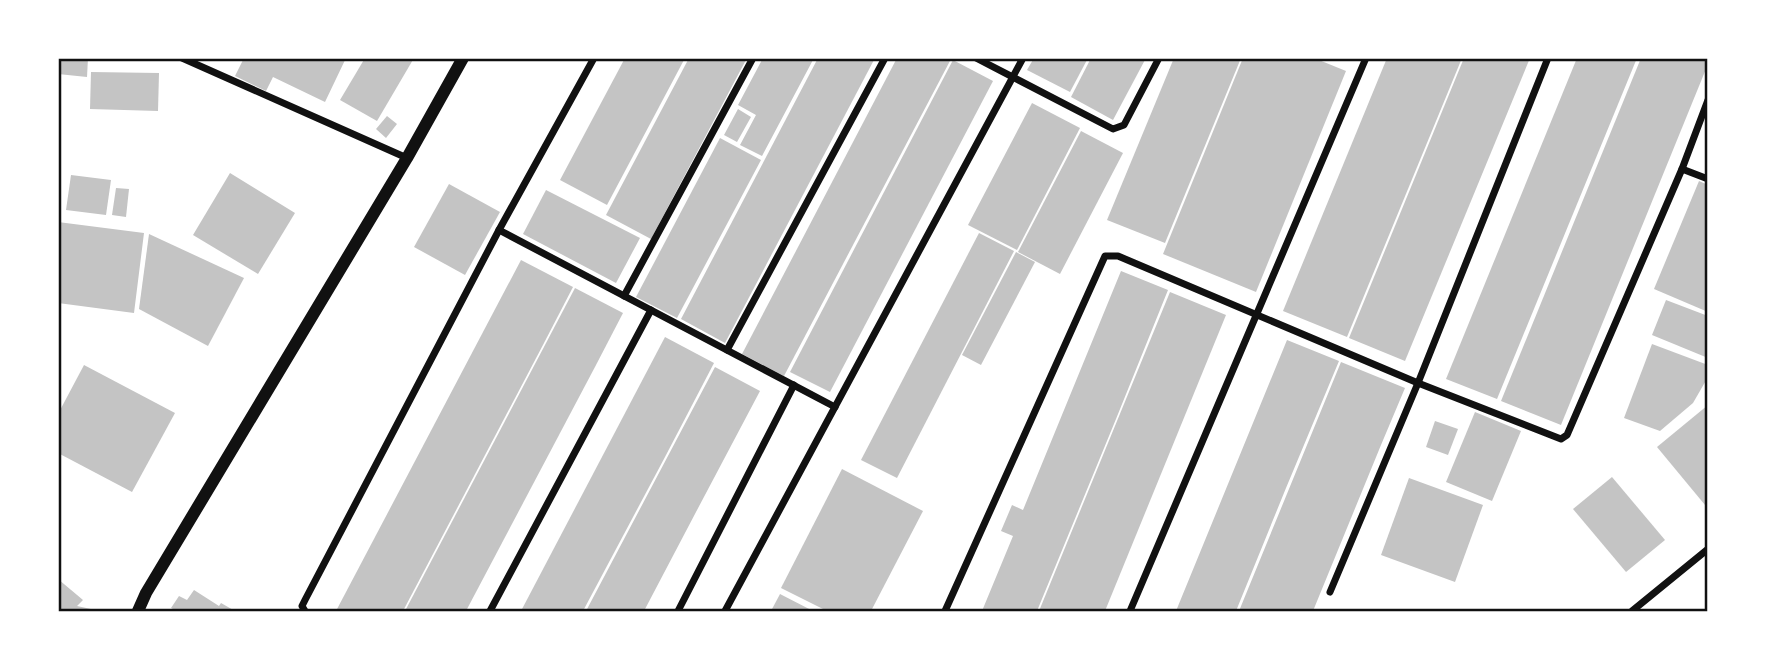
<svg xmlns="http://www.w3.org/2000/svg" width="1766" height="669" viewBox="0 0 1766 669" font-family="Lora,serif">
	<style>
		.building { fill: #c4c4c4 }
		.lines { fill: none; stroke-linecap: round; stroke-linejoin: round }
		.minor { stroke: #111; stroke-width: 7 }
		.tertiary { stroke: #111; stroke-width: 12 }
		.neatline { fill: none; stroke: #111; stroke-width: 2.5 }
	</style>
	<rect width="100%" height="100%" fill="#fff"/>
	<g class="building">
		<polygon points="60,58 88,58 87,77 58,74"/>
		<polygon points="244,58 346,58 325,102 273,77 266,91 235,76"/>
		<polygon points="365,58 414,58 377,121 340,100"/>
		<polygon points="625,58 685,58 607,205 560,180"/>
		<polygon points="689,58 747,58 651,239 606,215"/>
		<polygon points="763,58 814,58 762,156 740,145 756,115 738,105"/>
		<polygon points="818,58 875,58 725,343 681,319"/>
		<polygon points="897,58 951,59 784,376 742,354"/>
		<polygon points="1034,58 1088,58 1070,92 1027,70"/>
		<polygon points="1091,58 1146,58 1113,120 1071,97"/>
		<polygon points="1174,58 1241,58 1165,243 1107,220"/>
		<polygon points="1243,58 1314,58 1346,71 1256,292 1163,254"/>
		<polygon points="1387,58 1462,58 1347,337 1283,311"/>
		<polygon points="1464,58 1530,58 1405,361 1349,338"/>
		<polygon points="1577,58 1637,58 1497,399 1446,379"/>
		<polygon points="1641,58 1708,58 1708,64 1561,425 1501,401"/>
		<polygon points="953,60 993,81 830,392 790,372"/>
		<polygon points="91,72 159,73 158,111 90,109"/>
		<polygon points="1032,103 1080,128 1017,250 968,225"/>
		<polygon points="738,109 751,117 737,142 724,135"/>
		<polygon points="387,116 397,124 386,138 376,129"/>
		<polygon points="1081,131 1123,153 1060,274 1018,252"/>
		<polygon points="720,138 761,160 677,318 636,297"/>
		<polygon points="230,173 295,213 258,274 193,235"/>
		<polygon points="71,175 111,180 106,215 66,210"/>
		<polygon points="1699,181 1708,185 1708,312 1654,289"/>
		<polygon points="449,184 500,212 465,275 414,247"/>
		<polygon points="116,188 129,189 126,217 112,215"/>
		<polygon points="546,190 640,238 616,283 523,234"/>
		<polygon points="58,222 144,233 134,313 58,303"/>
		<polygon points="979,233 1014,251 897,478 861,460"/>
		<polygon points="149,234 244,278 208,346 139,309"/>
		<polygon points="1016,252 1035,262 981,365 962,355"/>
		<polygon points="521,260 573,287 544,343 403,611 336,611"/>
		<polygon points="1121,271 1168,290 1116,419 1037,611 982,611 1013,536 1001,531 1012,505 1023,510"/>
		<polygon points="575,288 623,313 596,365 466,611 405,611"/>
		<polygon points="1170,292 1226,315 1105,611 1039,611"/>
		<polygon points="1666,300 1708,316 1708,358 1652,335"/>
		<polygon points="665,337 714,363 665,457 583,611 521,611"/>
		<polygon points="1287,340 1339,361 1286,488 1236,611 1176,611"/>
		<polygon points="1652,344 1708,365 1708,377 1693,403 1660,431 1624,418"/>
		<polygon points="1341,362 1405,388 1381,445 1313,611 1239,611"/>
		<polygon points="84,365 175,413 132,492 58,453 58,414"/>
		<polygon points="715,367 760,391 696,512 644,611 586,611"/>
		<polygon points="1708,405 1708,502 1705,505 1657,447"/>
		<polygon points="1475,412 1521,431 1492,501 1446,482"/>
		<polygon points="1435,421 1458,429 1448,455 1426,447"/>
		<polygon points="842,469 923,511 871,611 827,611 781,588"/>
		<polygon points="1612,477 1665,540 1626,572 1573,509"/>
		<polygon points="1409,478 1483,505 1455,582 1381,555"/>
		<polygon points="58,579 83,600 77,606 100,611 58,611"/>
		<polygon points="194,590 219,606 221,603 235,611 177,611 171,608 179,596 187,600"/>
		<polygon points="780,594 813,611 771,611"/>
	</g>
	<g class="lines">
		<g class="minor">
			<polyline points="182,58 407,158"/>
			<polyline points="976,58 1113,129 1124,125 1159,58"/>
			<polyline points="1682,169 1708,179"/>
			<polyline points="499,230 835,407"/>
			<polyline points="624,296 753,58"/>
			<polyline points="727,350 885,58"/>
			<polyline points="1330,592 1418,383 1548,58"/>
			<polyline points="305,611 302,606 305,600 499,230 594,58"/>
			<polyline points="490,611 651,310"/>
			<polyline points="678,611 794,385"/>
			<polyline points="725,611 1023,58"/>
			<polyline points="945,611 1105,256 1118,256 1418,383 1561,439 1567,435 1682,169 1708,100"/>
			<polyline points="1130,611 1366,58"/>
			<polyline points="1632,611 1708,549"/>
		</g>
		<polyline class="tertiary" points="138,611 146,593 407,158 463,58"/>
	</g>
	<rect width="1766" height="669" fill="none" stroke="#ffffff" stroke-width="119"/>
	<rect x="60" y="60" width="1646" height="550" class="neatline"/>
</svg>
